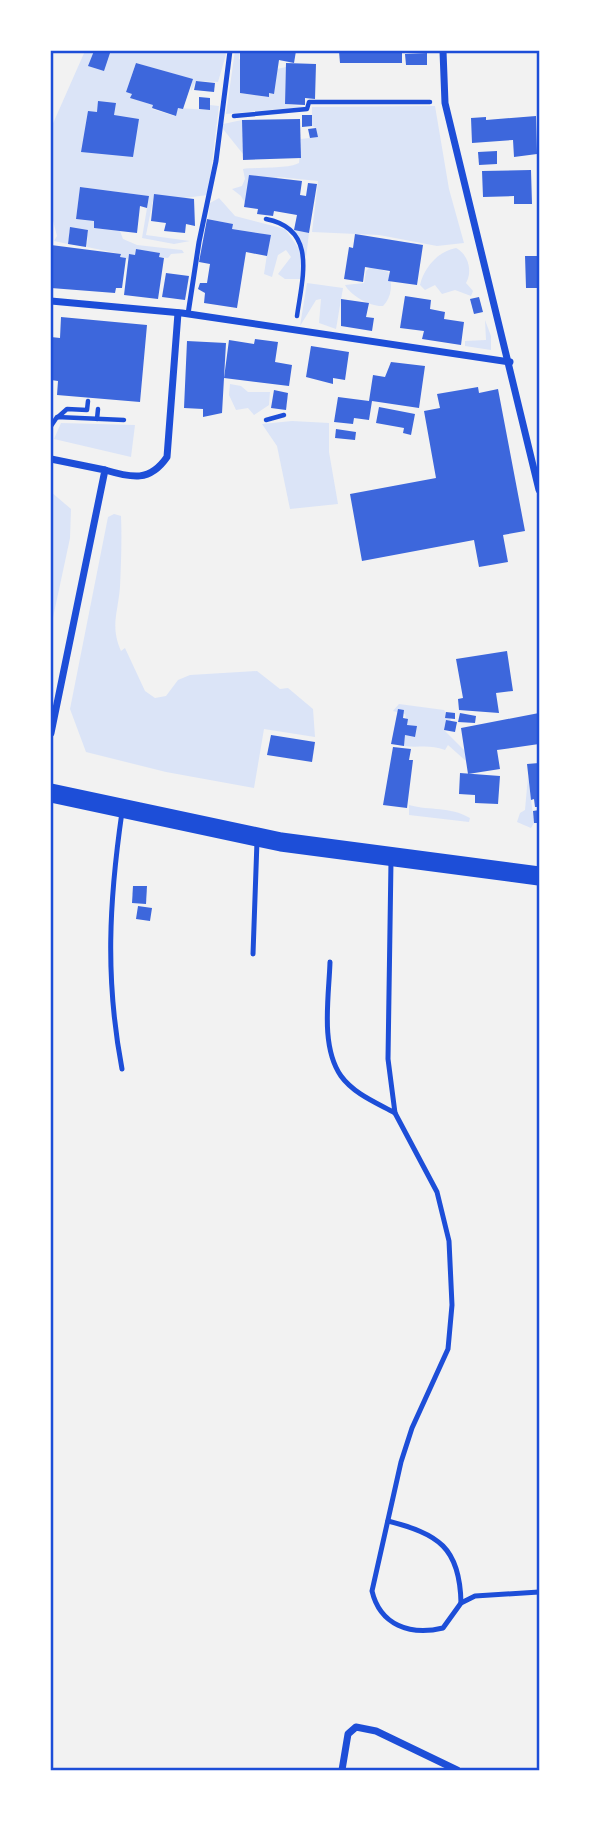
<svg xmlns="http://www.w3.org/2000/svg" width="590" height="1821" viewBox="0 0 590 1821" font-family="Arial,sans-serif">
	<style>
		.green { fill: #dbe4f7 }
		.building { fill: #3d67dc }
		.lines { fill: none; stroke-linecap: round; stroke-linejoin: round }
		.path { stroke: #1d4ed8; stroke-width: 4.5 }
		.service { stroke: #1d4ed8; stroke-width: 5 }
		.minor { stroke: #1d4ed8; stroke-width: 7 }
		.trunk { stroke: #1d4ed8; stroke-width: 19 }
		.neatline { fill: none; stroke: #1d4ed8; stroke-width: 2.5 }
	</style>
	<rect width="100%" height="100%" fill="#f2f2f2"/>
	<g class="green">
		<polygon points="85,51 227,51 218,82 196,81 191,91 192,79 136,63 126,92 132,94 131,98 153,105 152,109 175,116 178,108 209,110 210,105 219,106 208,195 184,198 154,195 146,235 190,241 174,244 142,238 149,196 80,187 76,219 94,221 94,228 120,231 123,239 137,245 182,250 184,253 171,254 168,258 159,257 159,253 136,249 135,255 129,255 128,259 120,257 121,254 87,247 88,230 70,228 68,244 54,241 57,236 51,213 51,128"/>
		<polygon points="235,51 240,51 239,59 242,60 240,93 268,97 269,93 273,94 277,69 286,67 285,104 305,107 226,114"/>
		<path d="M435 106 449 189 464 243 437 246 379 235 312 232 318 181 278 177 245 203 241 196 232 189 242 186 245 179 243 169C257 167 288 169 299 163L301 139 317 137 316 128 312 126V107Z"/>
		<polygon points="242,120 243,154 223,129 223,124"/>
		<polygon points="219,198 235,216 285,229 302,253 301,279 285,279 278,274 291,257 286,250 278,255 272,277 264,274 270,235 232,229 232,224 208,219 210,203"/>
		<polygon points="286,222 294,230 309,233 306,258 302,245"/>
		<path d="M456 248C468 254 473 271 466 283L473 291 471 296 455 290 442 294 435 285 425 290 420 285C424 268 438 251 456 248Z"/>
		<path d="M371 266 388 272C393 283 392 297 383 306 371 307 351 296 345 285L364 283 366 271Z"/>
		<polygon points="307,283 343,288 336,329 319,323 321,299 316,300 300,326"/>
		<polygon points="485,320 491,336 491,350 465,346 465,341 486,340"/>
		<polygon points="230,384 241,386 248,392 270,392 269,405 254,415 248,408 236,410 229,395"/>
		<polygon points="292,421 329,423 329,452 338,504 290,509 277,446 262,424"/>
		<polygon points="61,423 135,425 131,457 54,439"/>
		<polygon points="51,492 71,509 70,538 51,627"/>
		<path d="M114 514 121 516C122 540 121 564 120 587 118 613 110 626 121 651L125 648 145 691 155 698 166 696 178 680 190 675 257 671 280 689 288 688 313 709 315 737 264 729 254 788 166 772 86 752 70 709 108 517Z"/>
		<path d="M399 704 444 710 451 720 444 730 465 751 466 761 448 745 445 750C430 744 419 748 404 746L405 735 415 737 408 728 405 714 393 711Z"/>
		<polygon points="528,776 534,823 531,828 517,822 520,813 525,810"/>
		<path d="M409 805C431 811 449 806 470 818L469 822 409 815Z"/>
	</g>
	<g class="building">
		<polygon points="94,51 110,53 104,71 88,66"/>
		<polygon points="240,51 271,53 296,51 294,63 279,60 274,94 269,93 269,97 240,93"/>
		<polygon points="339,51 402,51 402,63 340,63"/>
		<polygon points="427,53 427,65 406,65 405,54"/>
		<polygon points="136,63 193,79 183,109 178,108 176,116 152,108 153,105 130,98 132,94 126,92"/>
		<polygon points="286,63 316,64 315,99 305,98 305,105 285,104"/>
		<polygon points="196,81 215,83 214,92 194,90"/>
		<polygon points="199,97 210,98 210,110 199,109"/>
		<polygon points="98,101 116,103 114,115 139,119 133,157 81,152 88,111 97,112"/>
		<polygon points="302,115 312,115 312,126 302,127"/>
		<polygon points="536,116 537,154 514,157 513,140 472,143 471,118 486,117 486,120"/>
		<polygon points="300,119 301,158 243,160 242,120"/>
		<polygon points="316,128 318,137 310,138 308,129"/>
		<polygon points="497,151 497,164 479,165 478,152"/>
		<polygon points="531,170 532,204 514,204 514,196 483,197 482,171"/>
		<polygon points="249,175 302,181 300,195 306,196 308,183 317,184 309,233 294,230 297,215 274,211 273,216 257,214 258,209 244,207"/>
		<polygon points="80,187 149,196 147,208 140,206 137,233 94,228 94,221 76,219"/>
		<polygon points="154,194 194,199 195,226 186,224 185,233 164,231 166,223 151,221"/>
		<polygon points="207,219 233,224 232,229 271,235 267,256 246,252 237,308 204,303 205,293 198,289 200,283 207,283 210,264 199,262"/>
		<polygon points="70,227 88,230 86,247 68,244"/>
		<polygon points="355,234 423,245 417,285 388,281 390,271 365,267 363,282 344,279 349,247 353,248"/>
		<polygon points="51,245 121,254 120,257 126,258 122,288 116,288 115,293 51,288"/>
		<polygon points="136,249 160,253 159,257 164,258 158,299 124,295 129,254 135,255"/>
		<polygon points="525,256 539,256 539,288 526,288"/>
		<polygon points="166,273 189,276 185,300 162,297"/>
		<polygon points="405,296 431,300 430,309 445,312 444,319 464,322 461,345 422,339 424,331 400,328"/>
		<polygon points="479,297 483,312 474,314 470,299"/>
		<polygon points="341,299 369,303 366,317 374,318 372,331 341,326"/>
		<polygon points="61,317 147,325 140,402 57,395 58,381 51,380 51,337 60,338"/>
		<polygon points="255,339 278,342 275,362 292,365 289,386 224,378 229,340 254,344"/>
		<polygon points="187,341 226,343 222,413 203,417 203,409 184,408"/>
		<polygon points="311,346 349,352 345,380 333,378 333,384 306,377"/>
		<polygon points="391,362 425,366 419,408 372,401 369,420 354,418 353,424 334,422 338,397 369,401 373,375 385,377"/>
		<polygon points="478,387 479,393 498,389 525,531 503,535 508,562 479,567 474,540 362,561 350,494 436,478 424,411 440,408 437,394"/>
		<polygon points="274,390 288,393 286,410 271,408"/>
		<polygon points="379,407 415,414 411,435 403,433 404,428 376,423"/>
		<polygon points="336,429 356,432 355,440 335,438"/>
		<polygon points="507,651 513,691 496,693 499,713 459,710 458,699 463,698 456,659"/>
		<polygon points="398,709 404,710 403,718 408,719 407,725 417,726 415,737 405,735 404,746 391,744"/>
		<polygon points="446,712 455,713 455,719 445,718"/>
		<polygon points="460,713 476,716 475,723 458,722"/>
		<polygon points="539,713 539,744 497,750 500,769 468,774 461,728"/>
		<polygon points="446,720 457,722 455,732 444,730"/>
		<polygon points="271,735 315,742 312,762 267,755"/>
		<polygon points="393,747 411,749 409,760 413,760 407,808 383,805"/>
		<polygon points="539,763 539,807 535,807 534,799 531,800 527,764"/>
		<polygon points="460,773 500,776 498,804 475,803 475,795 459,794"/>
		<polygon points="539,810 539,823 534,823 533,811"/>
		<polygon points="133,886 147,886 146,904 132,903"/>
		<polygon points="138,906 152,908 150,921 136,919"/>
	</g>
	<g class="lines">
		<g class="path">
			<polyline points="234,116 307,109 309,102 430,102"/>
			<path d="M266 219C318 229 302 279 297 316"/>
			<polyline points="58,417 67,409 87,410 88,401"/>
			<polyline points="97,419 98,409"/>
			<polyline points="266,420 284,415"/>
			<polyline points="51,426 57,417 124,420"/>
		</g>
		<g class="service">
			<polyline points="188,314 199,242 216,161 230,51"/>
			<path d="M122 812C109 902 105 979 122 1069"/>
			<path d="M391 861 388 1059 395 1113 437 1192 449 1241 452 1305 448 1349 412 1428 401 1462 372 1591C380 1625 410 1636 443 1628L461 1603 475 1596 539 1592"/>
			<polyline points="253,954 257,841"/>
			<path d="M330 962C329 996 320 1046 341 1076 354 1094 377 1103 395 1113"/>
			<path d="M388 1521C438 1534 460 1547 461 1603"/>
		</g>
		<g class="minor">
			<polyline points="443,51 445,103 539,490"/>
			<polyline points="51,301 182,313 510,362"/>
			<polyline points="51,459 105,470 51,733"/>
			<path d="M105 470C132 478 150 482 167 457L178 313"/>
			<polyline points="342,1770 348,1734 356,1727 376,1731 457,1770"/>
		</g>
		<polyline class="trunk" points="51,793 281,842 539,876"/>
	</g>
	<rect width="590" height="1821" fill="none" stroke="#ffffff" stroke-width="105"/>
	<rect x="52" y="52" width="486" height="1717" class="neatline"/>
</svg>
